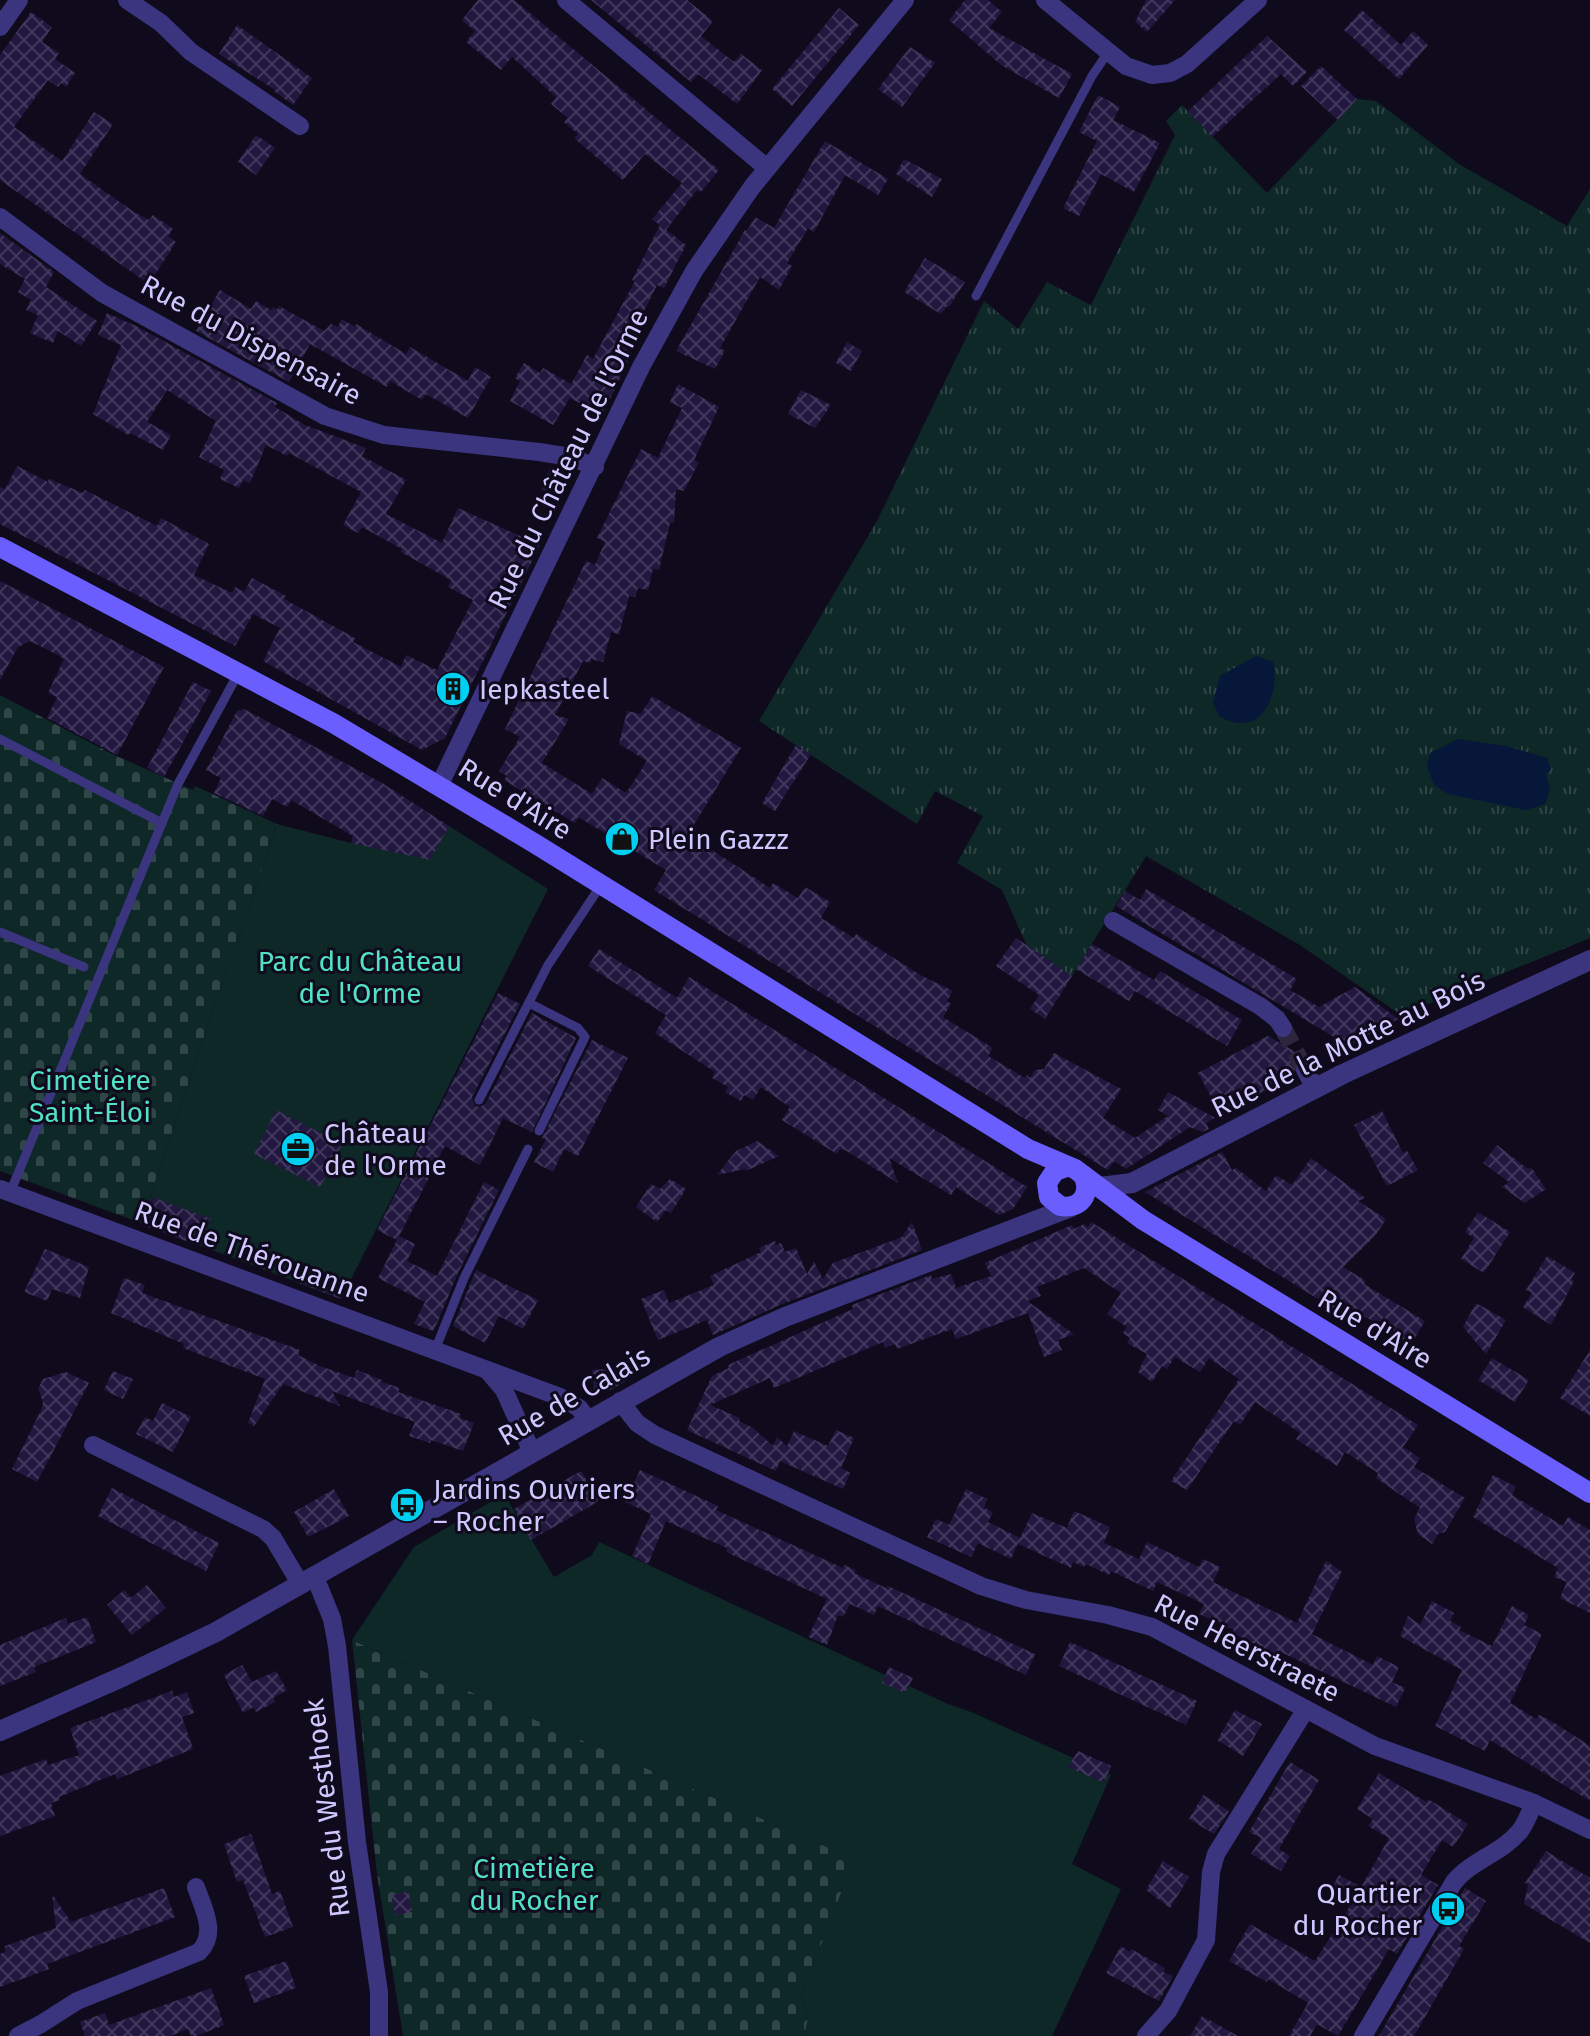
<svg xmlns="http://www.w3.org/2000/svg" width="1590" height="2036" viewBox="0 0 1590 2036" font-family="'Fira Sans',sans-serif">
	<style>
		.grass { fill: url(#grass-tufts) }
		.cemetery { fill: url(#cemetery-stones) }
		.green { fill: #0e2727 }
		.water { fill: #07173a }
		.building { fill: url(#building-cross-hatch) }
		.lines { fill: none; stroke-linecap: round; stroke-linejoin: round }
		.minor-tunnel { stroke: #2c273f; stroke-width: 18; stroke-dasharray: 18 9; stroke-linecap: butt }
		.service { stroke: #3b347e; stroke-width: 9 }
		.minor { stroke: #3b347e; stroke-width: 18 }
		.tertiary { stroke: #3b347e; stroke-width: 20 }
		.secondary { stroke: #6a5eff; stroke-width: 20 }
		.labels { text-anchor: middle; dominant-baseline: central; stroke-width: 6; stroke-linejoin: round; paint-order: stroke }
		.street-label { font-size: 28px; fill: #d0c7ff; stroke: #0f0b1d }
		.poi-label { font-size: 28px; fill: #d0c7ff; stroke: #0f0b1d; text-anchor: start }
		.park-label { font-size: 28px; fill: #51e1c4; stroke: #0f0b1d }
	</style>
	<defs>
		<pattern id="grass-tufts" width="24" height="20" patternUnits="userSpaceOnUse" patternTransform="scale(2)"><rect width="24" height="20" fill="#0e2727"/><path d="M3 7l-1-3M5 7V3M7 7l1-3M15 17l-1-3M17 17v-4M19 17l1-3" fill="none" stroke="#304547"/></pattern>
		<pattern id="cemetery-stones" width="16" height="16" patternUnits="userSpaceOnUse" patternTransform="scale(2)"><rect width="16" height="16" fill="#0e2727"/><path d="M2 7V4a2 2 0 0 1 4 0v3zM10 15v-3a2 2 0 0 1 4 0v3z" fill="#304547"/></pattern>
		<pattern id="building-cross-hatch" width="8" height="8" patternUnits="userSpaceOnUse" patternTransform="scale(2)"><rect width="8" height="8" fill="#21173f"/><path d="M0 0l8 8M0 8l8-8" fill="none" stroke="#40375c"/></pattern>
	</defs>
	<rect width="100%" height="100%" fill="#0f0b1d"/>
	<polygon class="grass" points="1357,99 1376,101 1459,164 1567,226 1590,189 1590,938 1401,1015 1300,945 1146,856 1072,976 1027,946 1002,890 957,863 983,816 935,791 917,824 759,721 877,521 984,301 1018,329 1047,282 1091,305 1175,135 1166,121 1182,105 1267,193"/>
	<g class="cemetery">
		<polygon points="0,695 112,754 193,790 195,786 277,824 141,1223 0,1171"/>
		<polygon points="352,1640 855,1859 801,1997 808,2020 804,2036 403,2036 377,1874"/>
	</g>
	<g class="green">
		<polygon points="277,824 351,843 449,826 548,889 341,1299 141,1223"/>
		<polygon points="504,1494 554,1577 592,1555 599,1542 948,1704 974,1713 1111,1775 1072,1864 1121,1889 1052,2036 804,2036 808,2020 801,1997 854,1859 352,1640 414,1547"/>
	</g>
	<g class="water">
		<path d="M1256 656 1273 662C1279 685 1269 725 1239 723 1233 723 1225 719 1220 717L1213 703 1220 676Z"/>
		<polygon points="1458,739 1506,746 1547,758 1551,770 1546,774 1550,789 1545,804 1526,810 1448,794 1434,785 1427,766 1430,753"/>
	</g>
	<g class="building">
		<polygon points="478,0 514,0 719,170 701,192 697,190 666,230 686,245 664,288 657,285 625,349 632,353 602,415 570,398 553,425 510,401 520,381 515,378 524,363 540,373 543,368 571,384 587,355 593,359 635,281 632,280 660,225 652,219 682,183 645,154 623,180 574,138 578,134 564,122 568,118 551,104 556,97 512,57 501,70 466,42 475,31 462,20"/>
		<polygon points="591,0 687,0 713,21 701,36 734,62 741,54 762,70 737,104 698,74 691,82"/>
		<polygon points="965,0 988,0 1002,12 989,28 1072,74 1059,98 1001,65 949,20"/>
		<polygon points="1146,0 1175,0 1147,32 1135,22"/>
		<polygon points="839,8 859,25 792,106 772,89"/>
		<polygon points="1362,10 1401,45 1413,31 1428,45 1399,79 1344,30"/>
		<polygon points="31,12 52,27 42,42 59,53 55,59 75,73 66,87 61,83 58,87 48,80 14,127 62,161 94,112 113,124 80,174 134,212 149,220 153,215 173,229 168,236 176,242 149,284 0,180 0,55"/>
		<polygon points="237,25 312,78 293,105 274,91 275,90 219,54"/>
		<polygon points="1267,36 1307,72 1293,86 1281,74 1212,137 1188,111"/>
		<polygon points="910,47 935,63 902,107 878,89"/>
		<polygon points="1321,66 1357,99 1338,120 1301,86"/>
		<polygon points="1098,95 1120,107 1113,120 1160,143 1134,192 1101,174 1079,216 1063,208 1097,141 1079,132"/>
		<polygon points="256,135 275,148 256,175 238,162"/>
		<polygon points="825,141 888,179 878,195 845,175 814,232 808,228 787,263 792,266 779,290 760,277 720,348 725,351 715,369 676,351 745,230 747,231 755,217 774,228"/>
		<polygon points="904,159 942,179 932,197 896,174"/>
		<polygon points="0,233 54,272 46,287 97,321 81,346 58,331 53,343 30,333 38,315 26,310 31,300 18,292 25,279 0,264"/>
		<polygon points="925,258 965,282 949,307 947,306 941,314 904,292"/>
		<polygon points="220,290 251,309 256,301 271,310 273,307 277,310 279,306 324,331 331,324 338,327 342,319 355,327 356,324 406,354 410,347 468,381 475,367 491,377 468,418 426,394 422,400 390,381 387,387 310,344 289,382 196,331"/>
		<polygon points="107,313 136,326 277,403 275,407 305,425 366,448 362,456 406,480 386,514 442,543 458,508 540,545 445,738 422,750 263,661 280,628 253,614 235,646 0,524 0,487 5,489 17,466 48,482 49,479 83,493 85,490 157,526 161,518 209,544 194,575 232,593 235,587 244,592 252,578 286,596 284,599 355,638 353,642 401,667 406,655 437,670 473,600 448,587 451,580 401,552 402,549 362,527 358,533 343,525 361,492 289,453 287,456 266,445 250,483 243,480 239,488 220,479 224,470 199,457 216,421 167,390 147,422 171,435 163,450 130,433 128,435 93,414 121,345 98,335"/>
		<polygon points="847,342 862,351 851,371 836,363"/>
		<polygon points="678,384 719,407 694,460 699,462 684,491 676,489 674,523 670,523 659,570 653,569 648,590 638,588 635,597 629,596 619,634 611,632 603,662 591,659 591,663 583,661 555,715 569,719 542,763 592,794 602,778 626,793 647,761 619,744 627,711 641,714 652,696 741,748 690,831 703,839 701,843 770,888 773,883 798,898 805,887 830,902 821,918 854,938 856,934 922,976 953,991 947,1001 951,1004 943,1017 993,1048 988,1056 1025,1078 1027,1075 1030,1078 1035,1070 1044,1069 1054,1053 1121,1089 1103,1118 1135,1138 1168,1116 1158,1110 1168,1092 1215,1118 1206,1123 1209,1129 1202,1132 1190,1127 1126,1169 1114,1161 1108,1170 654,890 666,870 578,817 575,823 504,780 507,776 499,771 520,737 505,729 586,561 595,565 605,542 597,538 641,449 658,458 682,408 670,402"/>
		<polygon points="801,390 831,405 815,428 788,414"/>
		<polygon points="551,466 567,486 560,499 541,489"/>
		<polygon points="0,581 164,667 117,755 47,718 57,697 48,693 64,659 56,654 30,641 18,647 0,680"/>
		<polygon points="193,682 211,691 164,777 147,768"/>
		<polygon points="244,709 382,783 449,826 430,860 351,843 353,836 291,800 287,807 272,799 263,816 214,793 221,778 206,770 237,711"/>
		<polygon points="796,745 811,754 775,811 762,803"/>
		<polygon points="1146,889 1297,979 1290,990 1319,1007 1355,987 1398,1019 1349,1046 1116,906 1125,891 1140,900"/>
		<polygon points="1016,938 1072,976 1045,1019 1030,1009 1039,995 996,966"/>
		<polygon points="1092,944 1154,980 1160,971 1242,1020 1227,1046 1135,991 1129,1001 1076,969"/>
		<polygon points="599,949 677,998 689,977 1027,1187 1013,1209 999,1215 956,1187 951,1195 889,1158 898,1183 845,1150 840,1149 837,1154 782,1120 790,1107 761,1087 753,1100 744,1095 741,1101 725,1092 728,1087 712,1078 715,1072 655,1033 666,1015 588,966"/>
		<polygon points="498,993 520,1004 472,1097 475,1106 480,1107 486,1103 532,1013 576,1038 532,1132 503,1118 480,1165 445,1146 397,1240 377,1230"/>
		<polygon points="1268,1036 1306,1058 1295,1063 1294,1075 1221,1115 1198,1073"/>
		<polygon points="592,1040 628,1058 578,1156 564,1149 553,1172 534,1162 546,1139 542,1138"/>
		<polygon points="276,1110 342,1144 336,1156 345,1160 335,1180 326,1176 320,1187 254,1154"/>
		<polygon points="1382,1111 1403,1153 1407,1151 1418,1170 1387,1186 1354,1125"/>
		<polygon points="757,1141 779,1156 746,1171 745,1169 717,1175 736,1151"/>
		<polygon points="1497,1145 1528,1169 1531,1167 1546,1189 1525,1203 1502,1187 1509,1182 1483,1163"/>
		<polygon points="1222,1152 1232,1170 1236,1168 1266,1191 1276,1175 1292,1185 1311,1158 1365,1198 1358,1201 1386,1219 1375,1236 1343,1267 1366,1281 1364,1284 1425,1321 1411,1344 1349,1307 1344,1315 1145,1192"/>
		<polygon points="670,1179 686,1189 671,1213 666,1210 657,1222 636,1207 651,1184 660,1189"/>
		<polygon points="484,1182 499,1190 457,1275 438,1321 433,1331 414,1324 425,1302 378,1278 399,1236 415,1244 407,1261 437,1276"/>
		<polygon points="152,1197 211,1219 200,1246 142,1225"/>
		<polygon points="1478,1212 1510,1232 1484,1273 1461,1259 1474,1238 1465,1232"/>
		<polygon points="912,1222 922,1250 780,1305 713,1335 707,1320 658,1340 641,1299 664,1290 669,1303 714,1285 710,1276 761,1252 759,1248 775,1241 776,1245 781,1243 785,1252 796,1248 807,1274 814,1262 823,1279 833,1263 902,1237"/>
		<polygon points="1091,1222 1418,1425 1403,1447 1420,1458 1414,1467 1465,1498 1445,1532 1438,1534 1432,1544 1418,1534 1414,1519 1420,1508 1376,1478 1378,1473 1345,1452 1337,1466 1296,1439 1300,1433 1255,1402 1240,1425 1234,1421 1187,1490 1171,1481 1239,1379 1209,1358 1200,1372 1175,1357 1167,1369 1162,1366 1152,1382 1138,1372 1147,1354 1127,1343 1130,1338 1123,1333 1127,1327 1107,1314 1121,1293 1084,1268 1037,1287 1041,1296 1027,1301 1074,1334 1058,1340 1062,1350 1044,1357 1028,1313 956,1339 952,1329 897,1349 895,1344 885,1348 883,1342 774,1388 770,1378 710,1405 740,1418 739,1421 753,1428 773,1446 777,1437 787,1446 794,1431 828,1446 836,1430 854,1438 841,1468 850,1473 843,1489 780,1461 776,1471 687,1430 712,1376 729,1368 728,1365 853,1309 852,1305 931,1275 932,1279 951,1274 956,1288 991,1276 985,1263 1072,1225 1074,1229 1084,1224 1088,1227"/>
		<polygon points="45,1249 89,1267 80,1298 52,1289 47,1301 24,1292"/>
		<polygon points="1547,1256 1575,1273 1571,1279 1574,1281 1551,1325 1523,1307 1532,1293 1526,1290"/>
		<polygon points="299,1265 347,1284 341,1299 294,1281"/>
		<polygon points="476,1270 538,1300 523,1329 499,1316 485,1343 453,1326"/>
		<polygon points="124,1278 145,1285 142,1293 300,1350 298,1355 320,1366 354,1378 357,1370 382,1380 382,1382 400,1388 398,1392 461,1414 460,1418 474,1423 463,1451 431,1440 430,1443 409,1436 415,1422 332,1391 340,1406 283,1384 254,1426 248,1423 265,1379 183,1348 184,1344 111,1313"/>
		<polygon points="1476,1303 1506,1320 1486,1354 1463,1327"/>
		<polygon points="1590,1350 1590,1416 1560,1398"/>
		<polygon points="1492,1358 1529,1380 1515,1402 1478,1380"/>
		<polygon points="618,1368 625,1382 610,1390 594,1391 592,1370"/>
		<polygon points="113,1371 133,1379 123,1399 104,1390"/>
		<polygon points="66,1372 89,1383 37,1482 12,1469 42,1408 43,1402 38,1389 43,1379"/>
		<polygon points="162,1403 191,1417 173,1452 136,1434 145,1417 153,1421"/>
		<polygon points="640,1470 718,1506 716,1510 843,1568 844,1565 856,1570 854,1573 886,1588 888,1586 1035,1654 1026,1675 878,1606 874,1615 850,1604 843,1617 838,1615 827,1645 808,1637 827,1599 726,1552 727,1548 666,1521 648,1564 632,1556 651,1514 625,1502"/>
		<polygon points="581,1471 599,1501 531,1540 514,1509"/>
		<polygon points="1493,1475 1516,1487 1512,1495 1563,1526 1568,1517 1590,1530 1590,1613 1560,1598 1567,1582 1554,1577 1558,1568 1473,1517"/>
		<polygon points="112,1488 219,1543 206,1571 98,1516"/>
		<polygon points="334,1489 349,1516 308,1537 294,1512"/>
		<polygon points="966,1489 987,1499 984,1508 993,1512 988,1522 1020,1538 1032,1513 1067,1528 1074,1511 1110,1527 1104,1543 1139,1559 1147,1542 1199,1567 1203,1559 1220,1567 1213,1582 1297,1623 1326,1561 1342,1572 1312,1634 1373,1665 1377,1656 1399,1667 1392,1682 1405,1688 1396,1707 1283,1653 1281,1657 1232,1633 1234,1630 1199,1614 1204,1604 1157,1582 1153,1591 1111,1571 1109,1575 1086,1564 1084,1567 1073,1562 1071,1568 1018,1544 1019,1541 1011,1559 978,1543 971,1557 927,1537 936,1519 949,1525"/>
		<polygon points="147,1585 166,1608 132,1635 107,1605 124,1590 131,1598"/>
		<polygon points="1432,1601 1454,1613 1450,1621 1461,1627 1459,1630 1492,1646 1512,1606 1529,1615 1524,1625 1542,1634 1510,1703 1536,1719 1539,1715 1553,1722 1590,1746 1590,1801 1490,1740 1485,1751 1435,1726 1462,1670 1400,1636 1408,1616 1420,1625"/>
		<polygon points="87,1617 96,1642 34,1667 36,1672 0,1686 0,1645 66,1618 68,1624"/>
		<polygon points="1070,1642 1197,1701 1186,1725 1059,1666"/>
		<polygon points="242,1665 252,1682 276,1671 287,1690 273,1698 275,1702 256,1712 254,1707 243,1713 224,1675"/>
		<polygon points="889,1667 913,1678 905,1693 882,1683"/>
		<polygon points="172,1691 174,1697 187,1692 194,1713 182,1717 193,1749 117,1779 115,1774 59,1797 60,1800 51,1803 55,1816 0,1836 0,1776 46,1759 48,1765 79,1755 70,1728"/>
		<polygon points="1235,1710 1262,1724 1243,1756 1217,1740"/>
		<polygon points="1078,1751 1111,1766 1104,1783 1068,1767"/>
		<polygon points="1290,1762 1319,1780 1279,1849 1290,1856 1281,1871 1251,1854 1261,1838 1249,1832"/>
		<polygon points="1379,1773 1426,1802 1428,1799 1468,1824 1453,1847 1442,1840 1421,1875 1438,1885 1397,1954 1389,1949 1338,2036 1317,2024 1310,2036 1289,2036 1308,2003 1268,1979 1267,1982 1229,1961 1250,1924 1315,1961 1350,1906 1329,1893 1339,1875 1361,1887 1389,1838 1368,1826 1373,1819 1357,1809"/>
		<polygon points="1203,1795 1229,1811 1214,1834 1189,1819"/>
		<polygon points="251,1834 272,1894 280,1891 293,1927 265,1937 243,1880 237,1882 224,1844"/>
		<polygon points="1546,1851 1590,1878 1590,1943 1524,1904 1528,1885 1525,1883"/>
		<polygon points="1163,1861 1189,1877 1170,1908 1146,1890"/>
		<polygon points="164,1888 175,1917 47,1964 49,1969 0,1987 0,1954 5,1952 5,1946 56,1928 52,1894 71,1922"/>
		<polygon points="1465,1888 1486,1901 1459,1946 1464,1949 1414,2036 1379,2036"/>
		<polygon points="409,1892 412,1912 395,1915 391,1894"/>
		<polygon points="1121,1946 1130,1952 1131,1949 1165,1968 1163,1972 1173,1976 1159,2001 1106,1973"/>
		<polygon points="286,1961 296,1988 254,2003 244,1976"/>
		<polygon points="211,1988 224,2025 196,2036 191,2036 188,2029 170,2036 85,2036 80,2022 105,2013 109,2025"/>
		<polygon points="1202,2016 1238,2036 1190,2036"/>
	</g>
	<g class="lines">
		<polyline class="minor-tunnel" points="1283,1028 1305,1070"/>
		<g class="service">
			<polyline points="976,296 1092,76 1109,51"/>
			<polyline points="0,739 162,823"/>
			<polyline points="0,932 84,967"/>
			<polyline points="529,1003 578,1028 585,1037 539,1131"/>
			<polyline points="479,1100 548,965 601,885"/>
			<polyline points="10,1193 178,784 239,672"/>
			<polyline points="435,1350 464,1278 528,1149"/>
		</g>
		<g class="minor">
			<polyline points="127,0 161,23 191,52 300,126"/>
			<polyline points="566,0 767,168"/>
			<polyline points="1045,0 1126,66 1152,75 1170,73 1187,64 1258,0"/>
			<polyline points="0,27 19,0"/>
			<polyline points="0,217 102,293 325,416 384,435 539,452 571,457 595,467"/>
			<polyline points="439,786 641,367 694,271 752,187 905,0"/>
			<polyline points="1113,921 1260,1006 1277,1019 1283,1028"/>
			<polyline points="1305,1070 1315,1088"/>
			<polyline points="0,1189 560,1397 579,1408 588,1420"/>
			<polyline points="487,1370 504,1390 532,1452"/>
			<polyline points="620,1401 637,1423 655,1435 981,1586 1026,1600 1108,1615 1152,1627 1375,1746 1534,1803 1590,1830"/>
			<polyline points="93,1445 263,1529 273,1538 301,1585"/>
			<polyline points="315,1577 332,1619 337,1646 357,1842 379,1992 379,2036"/>
			<path d="M18 2036 41 2024 77 2001 199 1952C218 1933 203 1908 196 1887"/>
			<polyline points="1146,2036 1168,2011 1206,1940 1211,1872 1216,1854 1306,1709"/>
			<path d="M1363 2036 1454 1882C1472 1860 1502 1853 1520 1831 1526 1823 1530 1812 1534 1803"/>
		</g>
		<g class="tertiary">
			<polyline points="1100,1187 1132,1183 1343,1074 1590,960"/>
			<polyline points="0,1731 124,1676 216,1632 719,1347 785,1317 1071,1207"/>
		</g>
		<g class="secondary">
			<polyline points="0,547 333,723 534,843 1028,1149 1075,1169 1143,1220 1590,1493"/>
			<path d="M1066 1167 1055 1171 1047 1183 1049 1197 1060 1206C1081 1210 1092 1193 1083 1175"/>
		</g>
	</g>
	<defs>
		<g id="building-disc" transform="scale(1.8)"><circle r="9.5" fill="#00cff2" stroke="#0f0b1d"/><path d="M-4-6H4V6H1V3H-1V6H-4ZM-2.5-4.3h1.7v1.8h-1.7ZM.8-4.3h1.7v1.8H.8ZM-2.5-1h1.7V.8h-1.7ZM.8-1h1.7V.8H.8Z" fill="#111"/></g>
		<g id="shop-disc" transform="scale(1.8)"><circle r="9.5" fill="#00cff2" stroke="#0f0b1d"/><path d="M-5-2.5h2.3a2.7 3.5 0 0 1 5.4 0H5L5.5 6h-11ZM-1.5-2.5h3a1.5 2.3 0 0 0-3 0Z" fill="#111"/></g>
		<g id="office-disc" transform="scale(1.8)"><circle r="9.5" fill="#00cff2" stroke="#0f0b1d"/><path d="M-6-3h4V-5.5h4V-3h4V5H-6ZM-1-4.5V-3h2v-1.5ZM-6 0V1H6V0Z" fill="#111"/></g>
		<g id="bus-disc" transform="scale(1.8)"><circle r="9.5" fill="#00cff2" stroke="#0f0b1d"/><path d="M-5-6H5V4H4V6H2V4H-2V6H-4V4H-5ZM-3.5-4V0h7V-4ZM-3.5 1.2v1.5H-2V1.2ZM2 1.2v1.5H3.5V1.2Z" fill="#111"/></g>
	</defs>
	<g fill-rule="evenodd">
		<use href="#building-disc" x="453" y="689"/>
		<use href="#shop-disc" x="622" y="839"/>
		<use href="#office-disc" x="298" y="1149"/>
		<use href="#bus-disc" x="407" y="1505"/>
		<use href="#bus-disc" x="1448" y="1909"/>
	</g>
	<g class="labels">
		<g class="street-label">
			<text transform="translate(251 340) rotate(28)">Rue du Dispensaire</text>
			<text transform="translate(568 459) rotate(-64)">Rue du Château de l'Orme</text>
			<text transform="translate(515 799) rotate(32)">Rue d'Aire</text>
			<text transform="translate(1348 1044) rotate(-26)">Rue de la Motte au Bois</text>
			<text transform="translate(252 1252) rotate(20)">Rue de Thérouanne</text>
			<text transform="translate(1375 1329) rotate(31)">Rue d'Aire</text>
			<text transform="translate(574 1396) rotate(-30)">Rue de Calais</text>
			<text transform="translate(1247 1648) rotate(27)">Rue Heerstraete</text>
			<text transform="translate(327 1808) rotate(-97)">Rue du Westhoek</text>
		</g>
		<g class="poi-label">
			<text x="479" y="689">Iepkasteel</text>
			<text x="648" y="839">Plein Gazzz</text>
			<text x="324" y="1133">Château<tspan x="324" dy="32">de l'Orme</tspan></text>
			<text x="433" y="1489">Jardins Ouvriers<tspan x="433" dy="32">– Rocher</tspan></text>
			<text x="1422" y="1893" text-anchor="end">Quartier<tspan x="1422" dy="32">du Rocher</tspan></text>
		</g>
		<g class="park-label">
			<text x="360" y="961">Parc du Château<tspan x="360" dy="32">de l'Orme</tspan></text>
			<text x="90" y="1080">Cimetière<tspan x="90" dy="32">Saint-Éloi</tspan></text>
			<text x="534" y="1868">Cimetière<tspan x="534" dy="32">du Rocher</tspan></text>
		</g>
	</g>
</svg>
